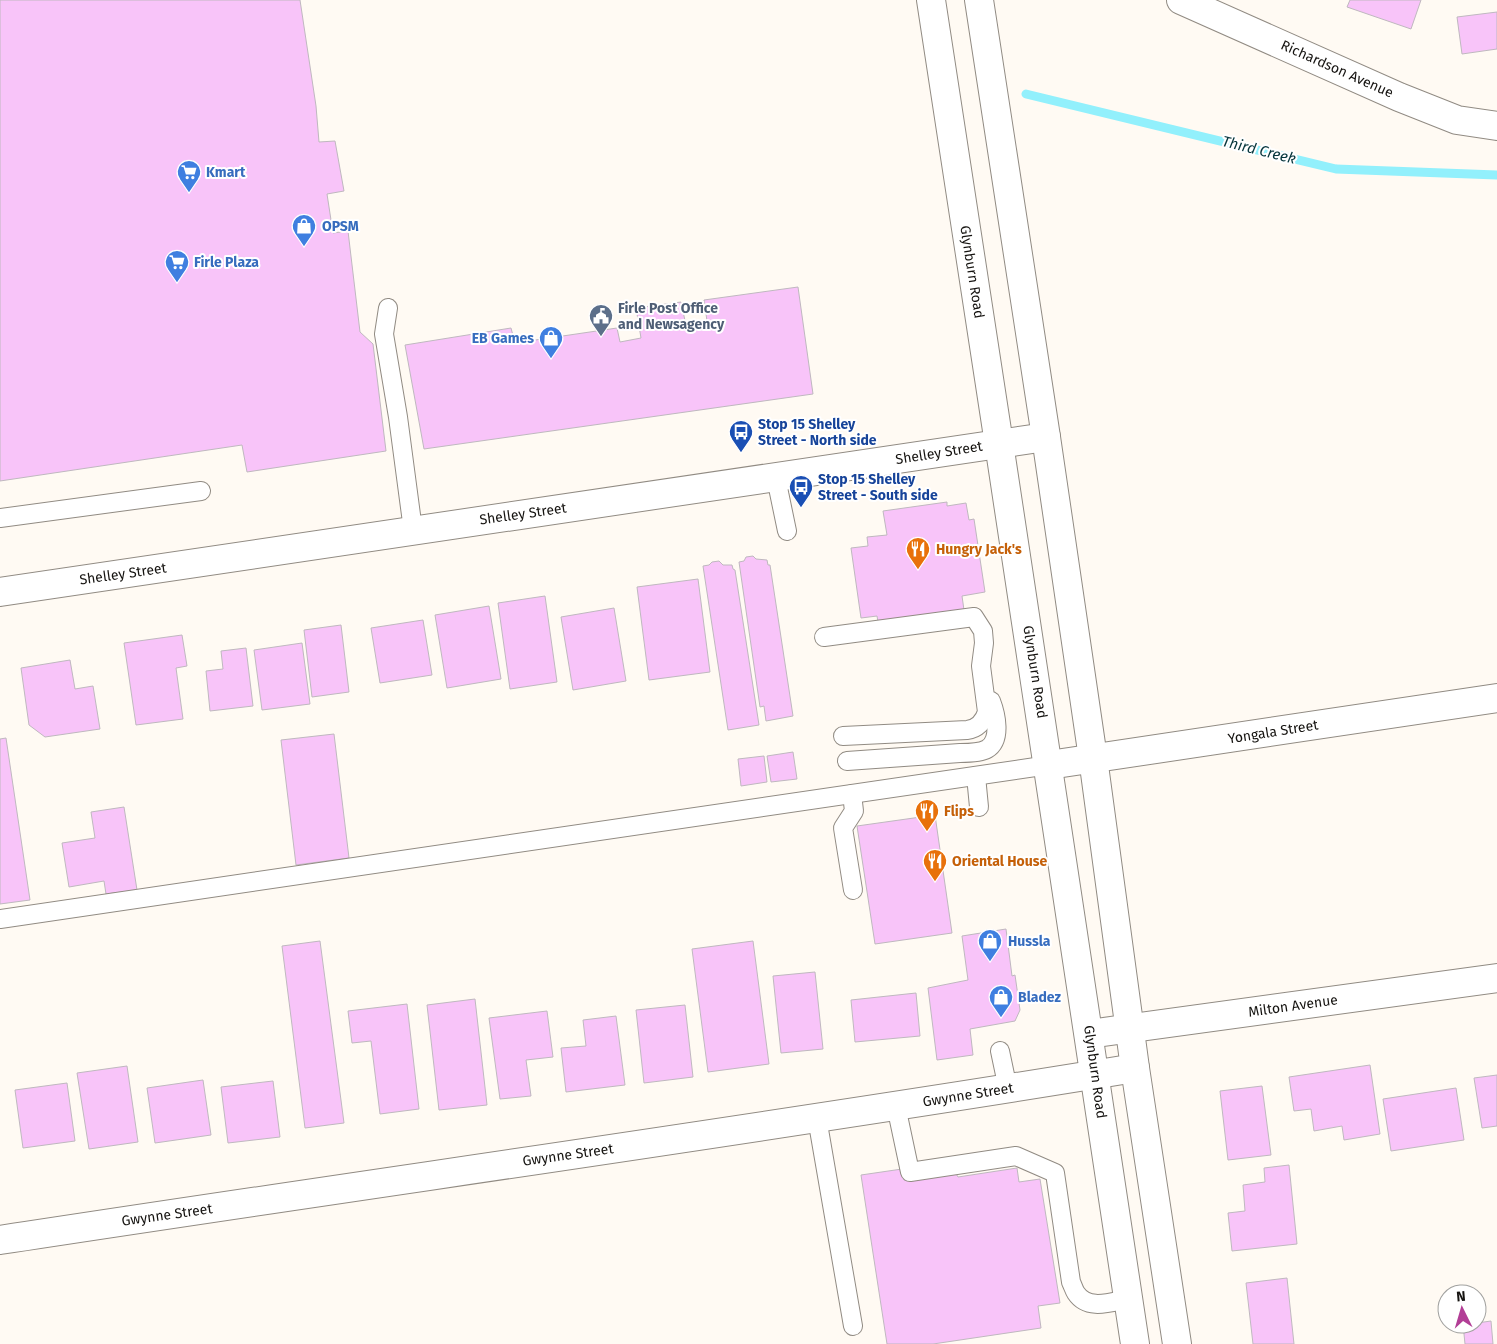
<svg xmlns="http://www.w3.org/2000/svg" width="1497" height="1344" viewBox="0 0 1497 1344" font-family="'Fira Sans',sans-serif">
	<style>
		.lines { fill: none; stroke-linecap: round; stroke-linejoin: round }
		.stream { stroke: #92f0fc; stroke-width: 9 }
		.building { fill: #f8c4f9; stroke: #bfb8bf }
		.service-casing { stroke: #918b83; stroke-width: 20 }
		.minor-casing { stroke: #918b83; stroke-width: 30 }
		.secondary-casing { stroke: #918b83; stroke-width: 30 }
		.service { stroke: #fff; stroke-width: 18 }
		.minor { stroke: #fff; stroke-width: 28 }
		.secondary { stroke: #fff; stroke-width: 28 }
		.labels { text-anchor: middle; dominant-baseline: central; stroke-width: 4; stroke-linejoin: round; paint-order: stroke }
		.street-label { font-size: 14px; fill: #151310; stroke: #fff }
		.shop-label { font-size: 14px; font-weight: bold; fill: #366cbe; stroke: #fff; text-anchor: start }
		.service-label { font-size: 14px; font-weight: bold; fill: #4e5e75; stroke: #fff; text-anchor: start }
		.transit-label { font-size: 14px; font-weight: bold; fill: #164399; stroke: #fff; text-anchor: start }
		.food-label { font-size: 14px; font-weight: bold; fill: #c56008; stroke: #fff; text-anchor: start }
		.water-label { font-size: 15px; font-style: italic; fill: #07363c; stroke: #fff }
	</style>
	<rect width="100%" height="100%" fill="#fffaf3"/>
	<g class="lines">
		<polyline class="stream" points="1026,94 1336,169 1497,175"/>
	</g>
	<g class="building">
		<polygon points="0,0 300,0 316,106 319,142 335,141 344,191 327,194 333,233 348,231 360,332 373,344 386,451 247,472 242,445 0,481"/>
		<polygon points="1350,0 1421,0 1411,29 1347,7"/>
		<polygon points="1497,12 1497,49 1462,54 1457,17"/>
		<polygon points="798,287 813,394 424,449 405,345 511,328 515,343 617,328 620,342 641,338 636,308 681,302 687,330 708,328 704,300"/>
		<polygon points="947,502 947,506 966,503 969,520 974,519 985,592 962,596 964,610 878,622 877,616 861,618 851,548 868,546 867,537 887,535 883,511"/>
		<polygon points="753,556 756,559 767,560 768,565 770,565 793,716 766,721 764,706 760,707 739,562 744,561 746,557"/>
		<polygon points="719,561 723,565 732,565 733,569 735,570 759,725 728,730 703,566 709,565 712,562"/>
		<polygon points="698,579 710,672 649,680 637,587"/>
		<polygon points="545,596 557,682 510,689 498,603"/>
		<polygon points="489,606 501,679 447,688 435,615"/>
		<polygon points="614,608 626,681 573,690 561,617"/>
		<polygon points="423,620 432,675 380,683 371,628"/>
		<polygon points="341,625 349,692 312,697 304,630"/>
		<polygon points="182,635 187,666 176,668 183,719 136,725 124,643"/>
		<polygon points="302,643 310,704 262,710 254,650"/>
		<polygon points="246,648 253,706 210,711 206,671 223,669 221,651"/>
		<polygon points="70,660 75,689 93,686 100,729 45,737 29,725 21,668"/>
		<polygon points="334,734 349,858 296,865 281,740"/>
		<polygon points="6,738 30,900 0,904 0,739"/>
		<polygon points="793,752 797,779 771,782 767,756"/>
		<polygon points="764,756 767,782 741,786 738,759"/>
		<polygon points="124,807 137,890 106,894 104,881 69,887 62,843 95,838 91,812"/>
		<polygon points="935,815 952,933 875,944 857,826"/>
		<polygon points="1006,929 1012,976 1015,975 1020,1010 1015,1021 970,1029 973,1055 937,1060 928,988 968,980 962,936"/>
		<polygon points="320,941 344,1123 305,1128 282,946"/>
		<polygon points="753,941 769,1064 708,1072 692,949"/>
		<polygon points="815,972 823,1049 781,1053 773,976"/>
		<polygon points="916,993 920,1036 855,1042 851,1000"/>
		<polygon points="475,999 487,1105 439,1110 427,1005"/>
		<polygon points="407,1004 419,1109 380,1114 371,1041 352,1043 348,1011"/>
		<polygon points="685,1005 693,1077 644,1083 636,1010"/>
		<polygon points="547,1011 553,1057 526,1060 531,1096 500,1099 489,1018"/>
		<polygon points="616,1016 625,1085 566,1092 561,1048 586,1046 583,1020"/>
		<polygon points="1370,1065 1380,1134 1344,1140 1342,1126 1314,1131 1311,1109 1294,1111 1289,1077"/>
		<polygon points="127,1066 138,1142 89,1149 77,1073"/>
		<polygon points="1497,1075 1497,1126 1482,1128 1474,1078"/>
		<polygon points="203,1080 211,1135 155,1143 147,1088"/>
		<polygon points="273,1081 280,1137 228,1143 221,1087"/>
		<polygon points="67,1083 75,1141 23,1148 15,1090"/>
		<polygon points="1262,1086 1271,1155 1228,1160 1220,1091"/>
		<polygon points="1456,1088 1464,1140 1391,1151 1383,1099"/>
		<polygon points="1289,1165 1297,1244 1232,1251 1228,1213 1245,1211 1243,1185 1265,1182 1264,1168"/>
		<polygon points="1017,1168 1019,1182 1040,1179 1060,1303 1038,1306 1041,1328 933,1344 887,1344 861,1175 902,1169 904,1180 955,1172 958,1177"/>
		<polygon points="1287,1278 1294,1344 1253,1344 1246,1283"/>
		<polygon points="1491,1321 1493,1344 1465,1344 1463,1324 1477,1324 1477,1323"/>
	</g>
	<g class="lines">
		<g class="service-casing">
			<g id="service">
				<polyline points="388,308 384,334 398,417 413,530"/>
				<polyline points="776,478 787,531"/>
				<polyline points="0,518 201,491"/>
				<path d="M824 637 974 617 983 631 984 643 981 666 987 712C984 721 977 729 967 730L843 736"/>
				<path d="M847 761 960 753C968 753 980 753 987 749 1002 740 996 714 991 701"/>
				<polyline points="976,776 979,807"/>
				<polyline points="852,794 854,811 843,828 853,890"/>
				<polyline points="0,919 1049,765"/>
				<polyline points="1000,1051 1008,1089"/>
				<path d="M896 1106 910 1172 1016 1156 1055 1173 1071 1282C1073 1286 1074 1290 1076 1293 1088 1311 1111 1302 1128 1299"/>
				<polyline points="817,1118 853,1326"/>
			</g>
		</g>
		<g class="minor-casing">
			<g id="minor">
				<polyline points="1181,0 1399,97 1457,120 1497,126"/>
				<polyline points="0,592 1046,437"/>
				<polyline points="1049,765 1497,698"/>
				<polyline points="1089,1034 1497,978"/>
				<path d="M0 1240C378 1182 757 1130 1135 1068"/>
			</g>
		</g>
		<g class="secondary-casing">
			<g id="secondary">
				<path d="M931 0C999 448 1070 896 1135 1344"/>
				<polyline points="979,0 1046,437 1093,758 1135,1068 1177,1344"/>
			</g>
		</g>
		<use href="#service" class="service"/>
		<use href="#minor" class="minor"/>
		<use href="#secondary" class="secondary"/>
	</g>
	<defs>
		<g id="supermarket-pin" transform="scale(1.25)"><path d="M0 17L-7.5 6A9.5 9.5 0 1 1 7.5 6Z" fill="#3f7fe0" stroke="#fff"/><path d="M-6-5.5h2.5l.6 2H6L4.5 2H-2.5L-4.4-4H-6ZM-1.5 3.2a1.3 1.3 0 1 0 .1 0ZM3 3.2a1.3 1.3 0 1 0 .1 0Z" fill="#fff"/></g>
		<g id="shop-pin" transform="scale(1.25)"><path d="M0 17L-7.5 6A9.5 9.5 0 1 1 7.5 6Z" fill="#3f7fe0" stroke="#fff"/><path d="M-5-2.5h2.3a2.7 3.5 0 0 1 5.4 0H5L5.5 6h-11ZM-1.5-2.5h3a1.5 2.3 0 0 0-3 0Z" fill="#fff"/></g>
		<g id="civic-pin" transform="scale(1.25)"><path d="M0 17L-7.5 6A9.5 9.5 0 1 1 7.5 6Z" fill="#5c6f8a" stroke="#fff"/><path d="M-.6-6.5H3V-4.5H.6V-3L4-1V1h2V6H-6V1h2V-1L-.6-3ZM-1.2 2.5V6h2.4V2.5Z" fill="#fff"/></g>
		<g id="bus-pin" transform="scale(1.25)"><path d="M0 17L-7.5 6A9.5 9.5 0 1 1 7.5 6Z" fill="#1a4fb4" stroke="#fff"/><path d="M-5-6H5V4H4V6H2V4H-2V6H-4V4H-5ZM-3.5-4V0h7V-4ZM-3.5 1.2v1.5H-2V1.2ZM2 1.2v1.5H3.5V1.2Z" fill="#fff"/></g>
		<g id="restaurant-pin" transform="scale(1.25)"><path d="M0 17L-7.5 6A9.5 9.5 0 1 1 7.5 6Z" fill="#e8710a" stroke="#fff"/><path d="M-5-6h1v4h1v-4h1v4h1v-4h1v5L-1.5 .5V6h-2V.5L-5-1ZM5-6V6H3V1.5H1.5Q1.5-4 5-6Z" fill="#fff"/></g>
	</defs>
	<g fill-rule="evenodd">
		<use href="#supermarket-pin" x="189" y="172"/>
		<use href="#shop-pin" x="304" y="226"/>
		<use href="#supermarket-pin" x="177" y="262"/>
		<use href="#civic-pin" x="601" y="316"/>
		<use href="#shop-pin" x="551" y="338"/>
		<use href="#bus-pin" x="741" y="432"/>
		<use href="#bus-pin" x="801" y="487"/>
		<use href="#restaurant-pin" x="918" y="549"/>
		<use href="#restaurant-pin" x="927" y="811"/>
		<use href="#restaurant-pin" x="935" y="861"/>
		<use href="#shop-pin" x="990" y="941"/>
		<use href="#shop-pin" x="1001" y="997"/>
	</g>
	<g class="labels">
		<g class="street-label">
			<text transform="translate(1337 69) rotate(24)">Richardson Avenue</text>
			<text transform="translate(972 272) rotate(81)">Glynburn Road</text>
			<text transform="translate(939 453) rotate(-9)">Shelley Street</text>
			<text transform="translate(523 514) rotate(-8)">Shelley Street</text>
			<text transform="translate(123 574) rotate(-8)">Shelley Street</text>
			<text transform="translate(1035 672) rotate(81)">Glynburn Road</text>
			<text transform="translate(1273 732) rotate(-9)">Yongala Street</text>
			<text transform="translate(1293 1006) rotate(-8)">Milton Avenue</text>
			<text transform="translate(1095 1072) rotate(82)">Glynburn Road</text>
			<text transform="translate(968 1095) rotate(-9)">Gwynne Street</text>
			<text transform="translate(568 1155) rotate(-8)">Gwynne Street</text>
			<text transform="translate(167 1215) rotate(-8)">Gwynne Street</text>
		</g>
		<g class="shop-label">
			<text x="206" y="172">Kmart</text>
			<text x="322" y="226">OPSM</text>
			<text x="194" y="262">Firle Plaza</text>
			<text x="534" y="338" text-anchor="end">EB Games</text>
			<text x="1008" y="941">Hussla</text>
			<text x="1018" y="997">Bladez</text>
		</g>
		<g class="service-label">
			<text x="618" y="308">Firle Post Office<tspan x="618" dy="16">and Newsagency</tspan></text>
		</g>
		<g class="transit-label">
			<text x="758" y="424">Stop 15 Shelley<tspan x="758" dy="16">Street - North side</tspan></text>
			<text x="818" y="479">Stop 15 Shelley<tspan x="818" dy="16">Street - South side</tspan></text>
		</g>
		<g class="food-label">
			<text x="936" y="549">Hungry Jack's</text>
			<text x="944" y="811">Flips</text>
			<text x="952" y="861">Oriental House</text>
		</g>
		<g class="water-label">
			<text transform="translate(1259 150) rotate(14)">Third Creek</text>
		</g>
	</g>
	<g transform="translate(1462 1309) rotate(355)"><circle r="24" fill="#ffffff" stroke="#a1a19f"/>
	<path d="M0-4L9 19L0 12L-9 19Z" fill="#b23e96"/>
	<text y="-8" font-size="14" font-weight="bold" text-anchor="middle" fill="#151310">N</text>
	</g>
</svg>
